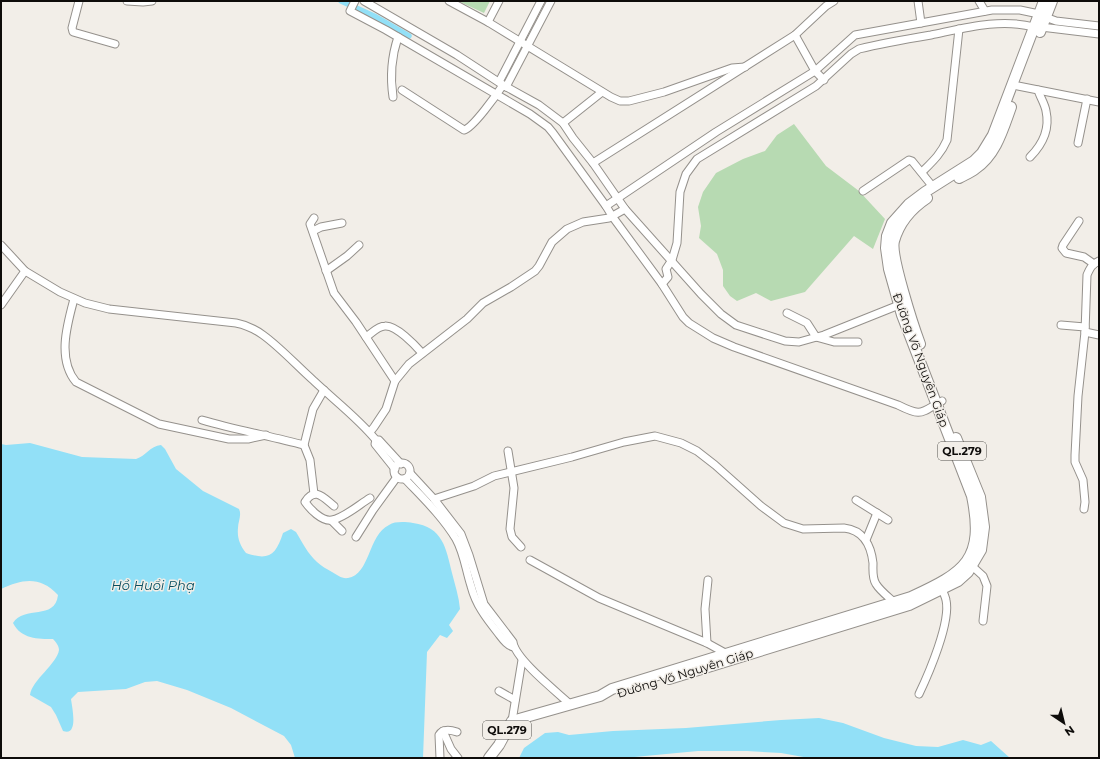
<svg xmlns="http://www.w3.org/2000/svg" width="1100" height="759" viewBox="0 0 1100 759" font-family="Montserrat,sans-serif">
	<style>
		.green { fill: #b7dab2 }
		.water { fill: #92e0f7 }
		.lines { fill: none; stroke-linecap: round; stroke-linejoin: round }
		.canal { stroke: #92e0f7; stroke-width: 5.5 }
		.minor-casing { stroke: #95918c; stroke-width: 9 }
		.highway-casing { stroke: #95918c; stroke-width: 12 }
		.minor { stroke: #fff; stroke-width: 7 }
		.highway { stroke: #fff; stroke-width: 10 }
		.labels { text-anchor: middle; dominant-baseline: central; stroke-width: 3; stroke-linejoin: round; paint-order: stroke }
		.shield { fill: #f2eee8; stroke: #52504d; stroke-width: 1 }
		.shield-label { font-size: 11px; font-weight: bold; fill: #0e0c0a }
		.street-label { font-size: 12px; fill: #0e0c0a; stroke: #f2eee8 }
		.water-label { font-size: 13px; font-style: italic; fill: #094e5f; stroke: #f2eee8 }
	</style>
	<rect width="100%" height="100%" fill="#f2eee8"/>
	<g class="green">
		<polygon points="458,1 490,1 484,13"/>
		<polygon points="794,124 826,166 859,191 885,219 873,249 854,236 805,292 771,301 756,293 737,301 730,296 723,286 723,270 717,254 699,238 701,226 698,207 703,192 716,173 743,159 765,151 777,135"/>
	</g>
	<g class="water">
		<path d="M30 443 82 457 136 459C146 456 150 446 161 445L165 449 176 469 203 491 239 509C242 515 238 522 238 528 237 538 240 545 246 553 269 561 276 555 283 533L291 529 296 532C302 542 308 554 317 562 321 566 327 569 332 572 337 575 342 579 348 578 370 575 368 535 389 525 395 521 406 522 413 523 443 527 446 548 452 573 455 585 459 597 460 609L449 625 453 631 447 638 440 635 427 652 423 758H295L291 745 284 736 231 708 187 690 157 681 145 682 126 689 78 692 71 699C72 707 79 737 63 731L56 715 51 707 30 695C32 680 57 664 59 650 59 646 56 642 53 639 38 639 21 639 13 623 24 605 55 621 58 595 40 576 23 579 1 589V444L6 445Z"/>
		<polygon points="819,718 843,723 884,738 916,746 938,747 963,740 981,745 991,741 1010,758 809,758 781,753 747,751 698,751 624,758 519,758 524,748 545,733 558,732 569,735 613,731 686,728 781,720"/>
	</g>
	<g class="lines">
		<polyline class="canal" points="341,1 374,16 409,36"/>
		<g class="minor-casing">
			<g id="minor">
				<polyline points="79,1 72,28 73,32 115,44"/>
				<polyline points="127,1 143,2 152,1"/>
				<path d="M355 1 350 11 386 30 530 114 548 127 553 133 606 206 612 216 662 284 683 317 689 323 713 338 734 347 898 405C922 417 920 413 942 401"/>
				<polyline points="364,1 457,55 503,85 539,105 563,123 573,138 593,163 625,209 701,294 721,314 736,325 785,341 799,342 824,335 899,305"/>
				<polyline points="449,1 488,22 611,97 620,101 629,101 664,92 732,68 745,67"/>
				<polyline points="918,1 921,23"/>
				<polyline points="979,1 985,11"/>
				<polyline points="1045,17 1056,21 1099,26"/>
				<polyline points="488,22 499,1"/>
				<polyline points="1041,27 1099,34"/>
				<polyline points="795,35 815,71 824,80"/>
				<polyline points="499,82 541,1"/>
				<polyline points="1018,86 1099,102"/>
				<polyline points="506,87 551,1"/>
				<path d="M402 90 464 130C473 128 497 94 503 85"/>
				<path d="M393 97C390 77 392 55 398 37"/>
				<polyline points="563,123 602,92"/>
				<polyline points="1078,143 1087,99"/>
				<path d="M1030 157C1042 145 1050 129 1046 111 1045 104 1040 97 1038 90"/>
				<polyline points="593,163 795,35 826,6 834,1"/>
				<path d="M922 172C932 162 941 154 947 140L959 29"/>
				<polyline points="863,191 909,160 912,161 933,187"/>
				<polyline points="606,206 716,132 815,71 855,35 992,10 1020,10 1039,14"/>
				<polyline points="314,218 310,224 334,293 356,322 395,381"/>
				<polyline points="1079,221 1063,245 1062,248 1066,253 1084,257 1094,264"/>
				<polyline points="313,231 321,227 342,223"/>
				<path d="M1 245 25 271 60 292 85 303 109 309 236 323C246 325 255 329 263 335 281 348 297 366 314 381 334 400 358 418 376 440H379L401 464"/>
				<polyline points="326,271 347,256 359,245"/>
				<path d="M662 284 668 277 666 269 672 260 677 243 680 192 686 174 697 159 816 86 851 54 859 49C883 43 907 39 931 35 965 28 1000 18 1034 27"/>
				<path d="M74 299C67 325 57 359 76 382L159 424 229 439H248L266 435"/>
				<polyline points="1,305 25,271"/>
				<polyline points="787,313 807,323 816,337 834,342 858,342"/>
				<polyline points="1061,325 1085,327"/>
				<polyline points="1085,332 1099,335"/>
				<path d="M366 337C372 333 378 326 385 326 396 325 415 345 422 353"/>
				<path d="M202 420C236 430 270 436 304 445"/>
				<polyline points="370,432 374,427 386,409 395,381 409,364 467,319 483,303 511,287 535,271 539,266 552,242 567,229 583,222 609,218 625,209"/>
				<polyline points="376,440 375,444 395,469"/>
				<polyline points="508,451 514,488 510,529 512,537 521,547"/>
				<circle cx="402" cy="471" r="8"/>
				<path d="M410 473 434 499 461 534 469 555 484 604 513 642C515 659 557 692 571 705"/>
				<path d="M405 479C423 498 442 516 456 539 464 553 466 571 471 586 476 605 486 618 498 633 502 638 507 646 514 647"/>
				<polyline points="314,494 310,460 304,445 313,409 324,390"/>
				<path d="M434 499 474 486 494 476 572 457 624 442 655 436 681 443 697 451 715 465 761 506 784 523 803 529 844 528C863 530 871 545 873 563 873 570 872 578 876 584 881 592 890 598 896 604"/>
				<polyline points="856,500 888,520"/>
				<path d="M334 506C324 498 315 486 305 502 310 509 322 522 332 520 344 518 360 504 370 498"/>
				<path d="M1084 509 1085 502 1083 480 1075 462V455L1078 396 1085 332 1087 275C1090 268 1092 264 1099 261"/>
				<polyline points="332,521 342,531"/>
				<polyline points="356,537 373,510 397,477"/>
				<polyline points="866,540 877,513"/>
				<polyline points="530,560 599,598 707,643 727,654"/>
				<polyline points="972,566 983,576 987,586 983,621"/>
				<polyline points="707,643 705,609 708,580"/>
				<polyline points="499,691 515,700"/>
				<path d="M919 694C929 673 951 622 946 600 945 595 942 590 940 585"/>
				<polyline points="512,721 522,660"/>
				<polyline points="443,731 451,749 458,758"/>
				<path d="M440 758 439 735C443 728 451 730 457 732"/>
			</g>
		</g>
		<g class="highway-casing">
			<g id="highway">
				<polyline points="1040,32 1052,1"/>
				<path d="M959 178C964 175 970 173 975 169 996 155 1003 129 1011 107"/>
				<path d="M920 344C914 328 890 255 894 241 899 223 912 208 927 198"/>
				<polyline points="669,679 909,605 958,581 968,572 981,550 984,527 980,497 956,438"/>
				<path d="M489 758 499 745 512 721 600 696 612 689 911 597C965 572 985 560 972 496L902 315 889 269 886 248 887 236 892 223 909 204 925 192 974 161 982 153 993 135 1044 1"/>
			</g>
		</g>
		<use href="#minor" class="minor"/>
		<use href="#highway" class="highway"/>
	</g>
	<g class="labels">
		<g class="shield">
			<rect x="938" y="442" width="48" height="18" rx="3"/>
			<rect x="483" y="721" width="48" height="18" rx="3"/>
		</g>
		<g class="shield-label">
			<text x="962" y="451">QL.279</text>
			<text x="507" y="730">QL.279</text>
		</g>
		<g class="street-label">
			<text transform="translate(921 360) rotate(70)">Đường Võ Nguyên Giáp</text>
			<text transform="translate(685 673) rotate(-17)">Đường Võ Nguyên Giáp</text>
		</g>
		<g class="water-label">
			<text x="153" y="585">Hồ Huổi Phạ</text>
		</g>
	</g>
	<rect width="1100" height="759" fill="none" stroke="#0e0c0a" stroke-width="4"/>
	<g transform="translate(1064 723) rotate(145)" stroke="#f2eee8" stroke-width="3" paint-order="stroke">
	<path d="M0-3L7 15L0 10L-7 15Z" fill="#0e0c0a"/>
	<text y="-6" font-size="11" font-weight="bold" text-anchor="middle" fill="#0e0c0a">N</text>
	</g>
</svg>
